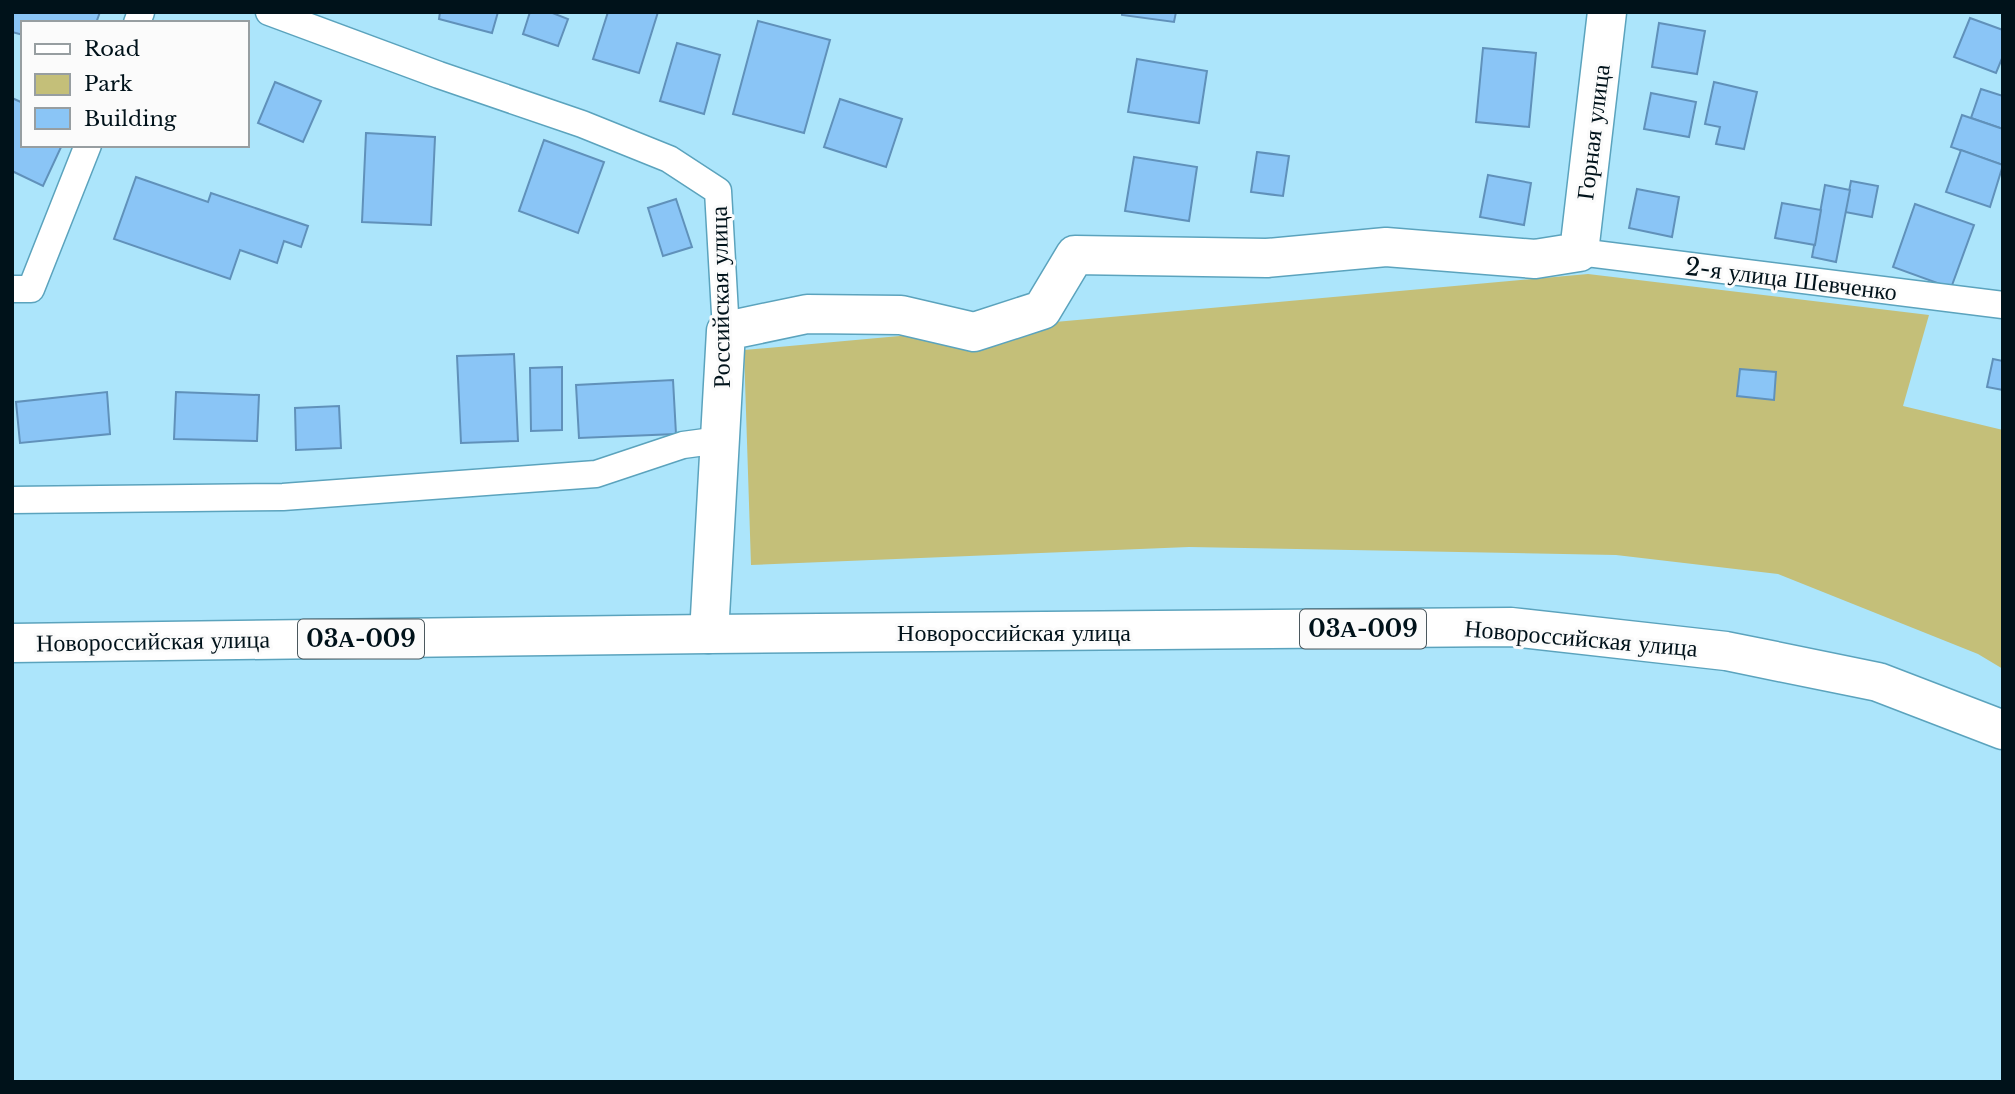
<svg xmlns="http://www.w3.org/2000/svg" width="2015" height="1094" viewBox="0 0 2015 1094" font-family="'Libre Baskerville',serif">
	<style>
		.green { fill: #c4bf79 }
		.building { fill: #8ac5f6; stroke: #6091ba; stroke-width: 2 }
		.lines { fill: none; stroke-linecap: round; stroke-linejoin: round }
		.minor-casing { stroke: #5ba3bd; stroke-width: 29 }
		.secondary-casing { stroke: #5ba3bd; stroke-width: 41 }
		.primary-casing { stroke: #5ba3bd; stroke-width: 41 }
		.minor { stroke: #fff; stroke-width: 26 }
		.secondary { stroke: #fff; stroke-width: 38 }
		.primary { stroke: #fff; stroke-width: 38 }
		.labels { text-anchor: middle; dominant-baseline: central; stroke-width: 6; stroke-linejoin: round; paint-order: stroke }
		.shield { fill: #fbfbfb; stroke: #4b585e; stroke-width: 2 }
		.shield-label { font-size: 23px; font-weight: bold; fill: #00121a }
		.street-label { font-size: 24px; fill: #00121a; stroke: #fbfbfb }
	</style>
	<rect width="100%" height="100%" fill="#ace5fb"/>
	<polygon class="green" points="1588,274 1929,315 1903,406 2003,430 2003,669 1978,654 1778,574 1616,555 1189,547 751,565 744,350"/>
	<g class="building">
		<polygon points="12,12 100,12 96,23 23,23 23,35 12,32"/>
		<polygon points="440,12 498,12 492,33 439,19"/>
		<polygon points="530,12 550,12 568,19 558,46 523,34"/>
		<polygon points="608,12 658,12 639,73 593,59"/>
		<polygon points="1122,12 1176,12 1174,22 1122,15"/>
		<polygon points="1970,18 2003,30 2003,56 1996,73 1954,57"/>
		<polygon points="758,21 830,40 804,133 733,114"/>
		<polygon points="1659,23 1705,31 1697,74 1652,67"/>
		<polygon points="677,43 720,55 704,114 660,101"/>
		<polygon points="1483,48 1536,53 1529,127 1476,122"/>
		<polygon points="1137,59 1207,71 1199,123 1128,112"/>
		<polygon points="275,82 321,101 303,142 258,123"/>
		<polygon points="1714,82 1757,92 1744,149 1716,144 1720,127 1705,124"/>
		<polygon points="1981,89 2003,96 2003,129 1971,118"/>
		<polygon points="1651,93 1696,102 1689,137 1644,129"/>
		<polygon points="12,98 23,103 23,145 62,145 43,186 12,171"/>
		<polygon points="840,99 902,119 886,167 824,147"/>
		<polygon points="1962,115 2003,129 2003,165 1951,147"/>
		<polygon points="366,133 435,137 431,225 362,222"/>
		<polygon points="544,140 604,162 578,233 519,211"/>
		<polygon points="1961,150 2003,165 1990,207 1946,192"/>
		<polygon points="1257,152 1289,156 1283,196 1251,192"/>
		<polygon points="1134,157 1197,167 1189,221 1125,211"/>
		<polygon points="1488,175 1531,183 1524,225 1480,217"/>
		<polygon points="136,177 208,202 211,193 308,226 301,247 284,241 277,263 240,250 230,279 114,239"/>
		<polygon points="1851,181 1878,186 1872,217 1845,212"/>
		<polygon points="1825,185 1850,190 1836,262 1812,257"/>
		<polygon points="1637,189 1679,197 1672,237 1629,228"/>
		<polygon points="676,199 692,247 663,256 648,208"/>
		<polygon points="1782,203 1821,210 1815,245 1775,238"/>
		<polygon points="1915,204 1974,225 1951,288 1893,267"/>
		<polygon points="514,354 518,441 461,443 457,356"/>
		<polygon points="1993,359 2003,361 2003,390 1987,387"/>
		<polygon points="562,367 562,430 531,431 530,368"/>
		<polygon points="1740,369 1776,372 1774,400 1737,396"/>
		<polygon points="673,380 676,434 579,438 576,385"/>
		<polygon points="107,392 110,434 20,443 16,402"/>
		<polygon points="176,392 259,395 257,441 174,439"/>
		<polygon points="339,406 341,448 296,450 295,408"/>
	</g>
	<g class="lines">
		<g class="minor-casing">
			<g id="minor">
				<polyline points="269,12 439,75 582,124 669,159 718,191 726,331"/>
				<polyline points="137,23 141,12"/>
				<polyline points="1579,252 2003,305"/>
				<polyline points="12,289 31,289 88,145"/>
				<polyline points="12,500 283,497 596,474 683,445 720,440"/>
			</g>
		</g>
		<g class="secondary-casing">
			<polyline id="secondary" points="709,634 726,331 807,314 901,315 974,332 1042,310 1075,255 1267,258 1386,247 1535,259 1579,252 1607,12"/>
		</g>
		<g class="primary-casing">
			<polyline id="primary" points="12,643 709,634 1511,627 1726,651 1878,682 2003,730"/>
		</g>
		<use href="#minor" class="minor"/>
		<use href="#secondary" class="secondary"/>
		<use href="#primary" class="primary"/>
	</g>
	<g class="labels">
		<g class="shield">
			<rect x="1300" y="609.5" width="126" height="39" rx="5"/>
			<rect x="298" y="619.5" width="126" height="39" rx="5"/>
		</g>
		<g class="shield-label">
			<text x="1363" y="629">03А-009</text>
			<text x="361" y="639">03А-009</text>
		</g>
		<g class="street-label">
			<text transform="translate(1593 132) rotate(-83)">Горная улица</text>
			<text transform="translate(1791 279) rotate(7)">2-я улица Шевченко</text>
			<text transform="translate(720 297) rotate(-91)">Российская улица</text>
			<text x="1014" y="632">Новороссийская улица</text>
			<text transform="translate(1581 638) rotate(5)">Новороссийская улица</text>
			<text transform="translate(153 641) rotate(-1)">Новороссийская улица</text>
		</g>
	</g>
	<rect width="2015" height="1094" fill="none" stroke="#00121a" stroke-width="28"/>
	<rect x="21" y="21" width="228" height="126" fill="#fbfbfb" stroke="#979ea1" stroke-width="2"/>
	<rect x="35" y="44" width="35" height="10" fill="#ffffff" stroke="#979ea1" stroke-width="2"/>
	<text x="84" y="56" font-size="21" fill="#00121a">Road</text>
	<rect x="35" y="74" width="35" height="21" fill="#c4bf79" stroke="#979ea1" stroke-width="2"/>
	<text x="84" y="91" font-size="21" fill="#00121a">Park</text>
	<rect x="35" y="108" width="35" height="21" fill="#8ac5f6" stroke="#979ea1" stroke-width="2"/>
	<text x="84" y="126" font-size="21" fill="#00121a">Building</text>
</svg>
